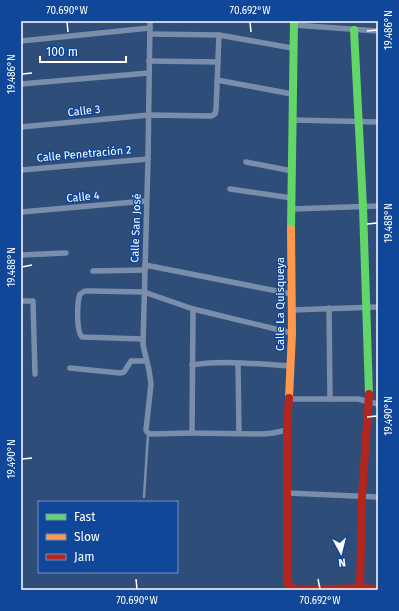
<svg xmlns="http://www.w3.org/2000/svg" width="399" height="611" viewBox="0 0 399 611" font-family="'Fira Sans',sans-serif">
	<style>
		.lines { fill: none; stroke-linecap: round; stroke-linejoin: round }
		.lane { stroke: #7a8eab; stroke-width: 2.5 }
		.street { stroke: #7a8eab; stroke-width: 5.5 }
		.fast { stroke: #63d668; stroke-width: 8 }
		.slow { stroke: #ff974d; stroke-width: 8 }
		.jam { stroke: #b3261e; stroke-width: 8 }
		.ticks { fill: none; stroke: #fff; stroke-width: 1.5 }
		.labels { text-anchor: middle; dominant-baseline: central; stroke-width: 3; stroke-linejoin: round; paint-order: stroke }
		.street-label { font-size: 11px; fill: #fff; stroke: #104798 }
		.neatline { fill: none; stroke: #fff; stroke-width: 1.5 }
		.ticks-label { font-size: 10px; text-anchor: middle; fill: #fff }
	</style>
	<rect width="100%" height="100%" fill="#2f4d79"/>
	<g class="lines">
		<polyline class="lane" points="144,497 148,434"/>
		<g class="street">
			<polyline points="150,21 148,159 143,345 149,370 151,384 146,430 147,432 150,434 192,433"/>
			<polyline points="294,25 378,31"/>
			<polyline points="150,34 219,35 292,48"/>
			<polyline points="21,41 150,28"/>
			<polyline points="149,61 218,62"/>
			<polyline points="217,80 292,94"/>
			<polyline points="21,84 149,73"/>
			<polyline points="293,120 378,122"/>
			<polyline points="21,127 149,115 211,116 215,114 216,110 219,35"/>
			<polyline points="246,162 292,171"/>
			<polyline points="21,170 148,159"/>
			<polyline points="230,189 292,198"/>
			<polyline points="291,209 378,206"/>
			<polyline points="21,212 146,201"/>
			<polyline points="21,255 66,253"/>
			<polyline points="145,265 292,294"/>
			<polyline points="93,271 145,270"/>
			<polyline points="21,301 33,301 35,374"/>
			<polyline points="329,308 330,399"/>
			<polyline points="193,309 192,433 263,434 273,433 287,430"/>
			<polyline points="292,310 378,307"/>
			<path d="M143 339 82 337C76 331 77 302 80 294L85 291H91L144 292 193 309 292 333"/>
			<polyline points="238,364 239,433"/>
			<path d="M192 365C224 360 258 364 291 366"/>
			<polyline points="70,368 120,373 124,372 131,361 146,361"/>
			<polyline points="289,399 358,399 378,404"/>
			<polyline points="287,493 378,497"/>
		</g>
		<g class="fast">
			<polyline points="354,30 363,207 369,394"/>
			<polyline points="291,229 294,21"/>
		</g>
		<polyline class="slow" points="289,398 292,333 291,229"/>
		<g class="jam">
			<polyline points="289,398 287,430 287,583 295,590 360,588 378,589"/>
			<polyline points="360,588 362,496 369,394"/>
		</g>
	</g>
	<path class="ticks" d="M67 22 68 32M250 22 251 32M367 31 377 30M22 74 32 73M367 224 377 223M22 267 32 265M367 417 377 416M22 459 32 458M136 579 137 589M318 579 320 589"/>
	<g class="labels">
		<g class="street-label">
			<text transform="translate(84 111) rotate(-6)">Calle 3</text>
			<text transform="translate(84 154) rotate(-5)">Calle Penetración 2</text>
			<text transform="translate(83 197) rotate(-5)">Calle 4</text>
			<text transform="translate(136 228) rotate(-88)">Calle San José</text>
			<text transform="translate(280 304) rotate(-90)">Calle La Quisqueya</text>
		</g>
	</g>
	<rect width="399" height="611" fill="none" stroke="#104798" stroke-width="44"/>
	<rect x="38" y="501" width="140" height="72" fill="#104798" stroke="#7091c1"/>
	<rect x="46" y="514" width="20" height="6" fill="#63d668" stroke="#7091c1"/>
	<text x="74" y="521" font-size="12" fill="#ffffff">Fast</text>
	<rect x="46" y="534" width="20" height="6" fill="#ff974d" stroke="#7091c1"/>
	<text x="74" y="541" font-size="12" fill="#ffffff">Slow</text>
	<rect x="46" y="554" width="20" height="6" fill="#b3261e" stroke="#7091c1"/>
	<text x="74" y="561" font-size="12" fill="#ffffff">Jam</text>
	<g transform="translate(341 553) rotate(173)" stroke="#104798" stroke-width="3" paint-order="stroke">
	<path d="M0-3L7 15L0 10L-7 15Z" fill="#ffffff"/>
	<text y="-6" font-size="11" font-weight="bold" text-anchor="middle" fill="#ffffff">N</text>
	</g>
	<path d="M40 56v6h86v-6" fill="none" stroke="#ffffff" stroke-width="2"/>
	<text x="46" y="56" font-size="12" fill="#ffffff" stroke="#104798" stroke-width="3" paint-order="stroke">100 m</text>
	<rect x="22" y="22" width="355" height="567" class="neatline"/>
	<g class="ticks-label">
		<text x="67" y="14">70.690°W</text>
		<text x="250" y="14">70.692°W</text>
		<text transform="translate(388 30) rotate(-90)" y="4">19.486°N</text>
		<text transform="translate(11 74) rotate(-90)" y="4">19.486°N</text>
		<text transform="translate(388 223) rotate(-90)" y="4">19.488°N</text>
		<text transform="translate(11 267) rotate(-90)" y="4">19.488°N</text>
		<text transform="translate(388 416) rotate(-90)" y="4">19.490°N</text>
		<text transform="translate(11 459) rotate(-90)" y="4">19.490°N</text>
		<text x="137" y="604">70.690°W</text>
		<text x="320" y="604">70.692°W</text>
	</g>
</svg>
